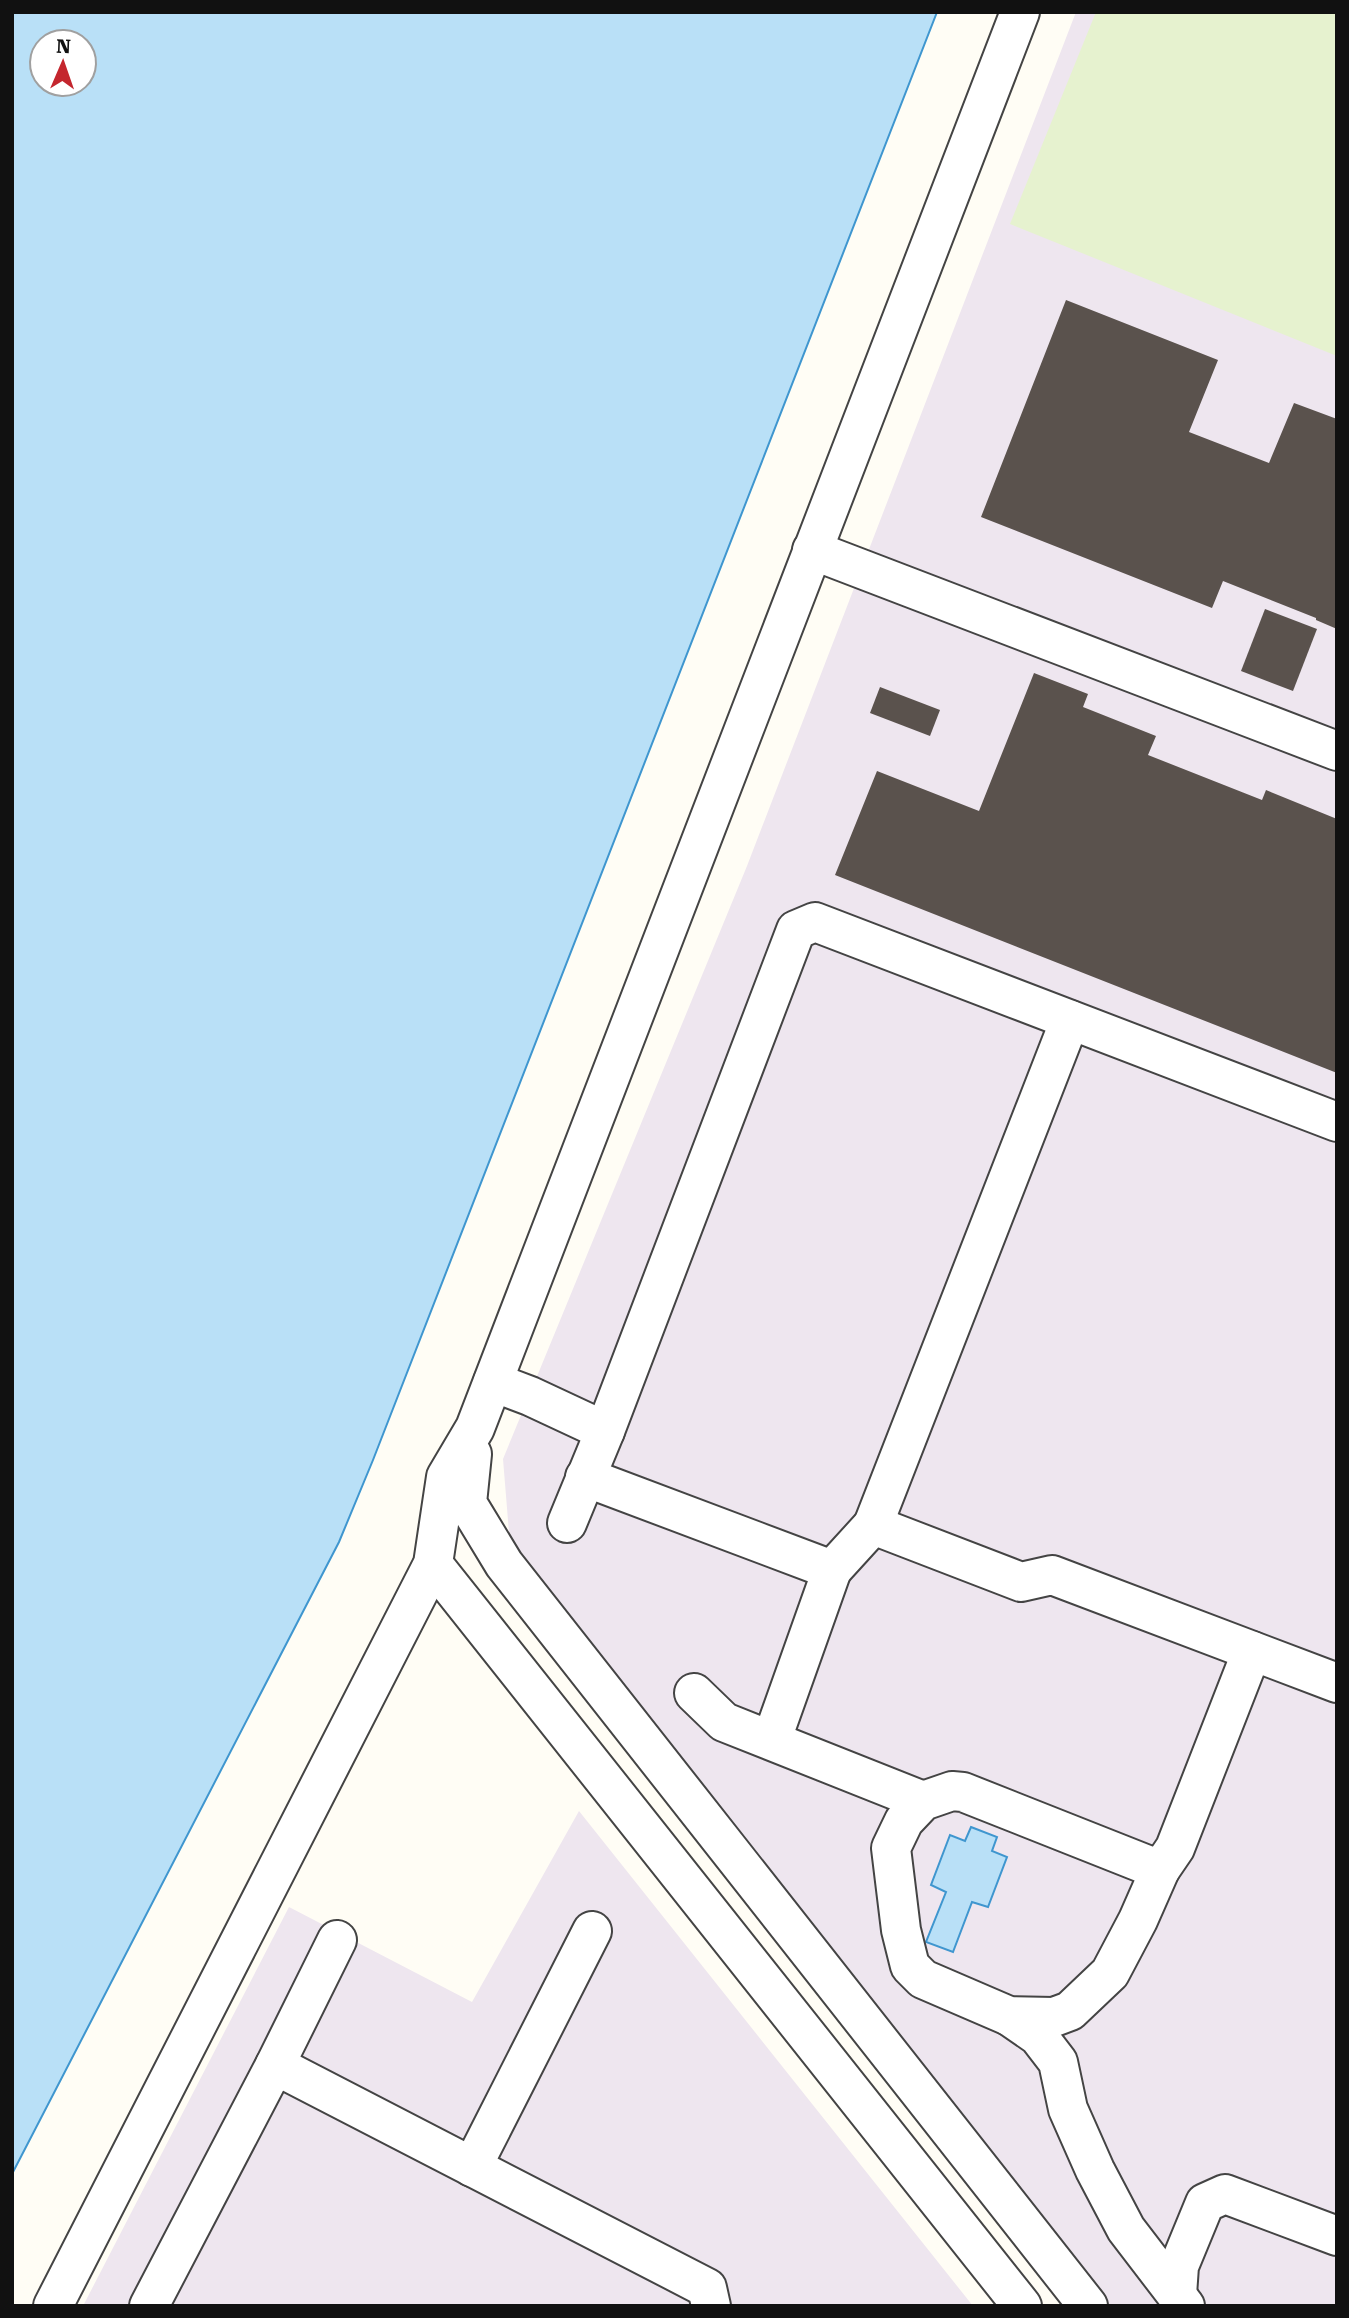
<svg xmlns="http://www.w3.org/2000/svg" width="1349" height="2318" viewBox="0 0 1349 2318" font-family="'Roboto Serif',serif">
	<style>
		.industrial { fill: #eee6ef }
		.pitch { fill: #e6f2cf }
		.water { fill: #b9e0f7; stroke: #3f96cf; stroke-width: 2; fill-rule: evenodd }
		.building { fill: #5a524d }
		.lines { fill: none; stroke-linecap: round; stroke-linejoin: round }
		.minor-casing { stroke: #444; stroke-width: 42 }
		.minor { stroke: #fff; stroke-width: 38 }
	</style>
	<rect width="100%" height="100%" fill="#fffdf5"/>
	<g class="industrial">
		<polygon points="1076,12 1337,12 1337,2306 1103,2306 511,1557 503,1459 747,866"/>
		<polygon points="579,1811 973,2306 83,2306 289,1907 472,2002"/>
	</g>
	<polygon class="pitch" points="1096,12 1337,12 1337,356 1010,224"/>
	<g class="water">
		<path d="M12 12H937L373 1460 339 1542 12 2174ZM42 42H84V84H42Z"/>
		<polygon points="971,1827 997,1837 992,1851 1007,1857 988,1907 972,1902 953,1952 926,1942 946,1892 931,1885 950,1835 965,1841"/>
	</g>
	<g class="building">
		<polygon points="1066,300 1218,360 1189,432 1269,463 1294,403 1337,419 1337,629 1316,620 1316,618 1223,581 1212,608 981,517"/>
		<polygon points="1265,609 1317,629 1293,691 1241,671"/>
		<polygon points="1034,673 1088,694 1083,707 1156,736 1148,755 1262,800 1266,790 1337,819 1337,1073 835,875 877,771 979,811"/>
		<polygon points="880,687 940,710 930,736 870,713"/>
	</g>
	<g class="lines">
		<g class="minor-casing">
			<g id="minor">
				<polyline points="812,550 1337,751"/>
				<polyline points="493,1382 530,1396 605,1431"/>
				<polyline points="472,1454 467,1503 504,1564 1088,2306"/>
				<polyline points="585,1477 832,1570 772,1739"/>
				<polyline points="567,1523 605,1431 796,930 815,922 1337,1122"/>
				<polyline points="873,1525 1070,1020"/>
				<polyline points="433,1564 1022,2306"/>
				<polyline points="832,1570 873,1525 1021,1582 1052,1575 1337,1683"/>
				<polyline points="694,1693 724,1722 923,1801"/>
				<polygon points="952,1791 963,1792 1160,1870 1138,1920 1110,1973 1070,2011 1054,2017 1009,2016 923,1979 910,1966 901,1930 891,1848 904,1821 923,1801"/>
				<polyline points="1160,1870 1175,1848 1252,1651"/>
				<polyline points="1009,2016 1038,2036 1058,2062 1068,2109 1095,2170 1126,2229 1185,2306"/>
				<polyline points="275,2065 337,1940"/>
				<polyline points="472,2167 592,1931"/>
				<polyline points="1177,2295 1179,2266 1205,2203 1225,2194 1337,2236"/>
				<polyline points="53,2306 433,1564 446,1477 475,1428 1020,12"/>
				<polyline points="149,2306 275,2065 707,2288 711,2306"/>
			</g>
		</g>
		<use href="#minor" class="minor"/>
	</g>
	<rect width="1349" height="2318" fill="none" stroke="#111111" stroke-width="28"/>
	<g transform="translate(63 63) rotate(2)"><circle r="33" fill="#ffffff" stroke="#a0a0a0" stroke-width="2"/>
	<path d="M0-5L12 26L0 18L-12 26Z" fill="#c4262e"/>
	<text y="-10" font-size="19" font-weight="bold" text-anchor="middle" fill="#111111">N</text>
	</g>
</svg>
